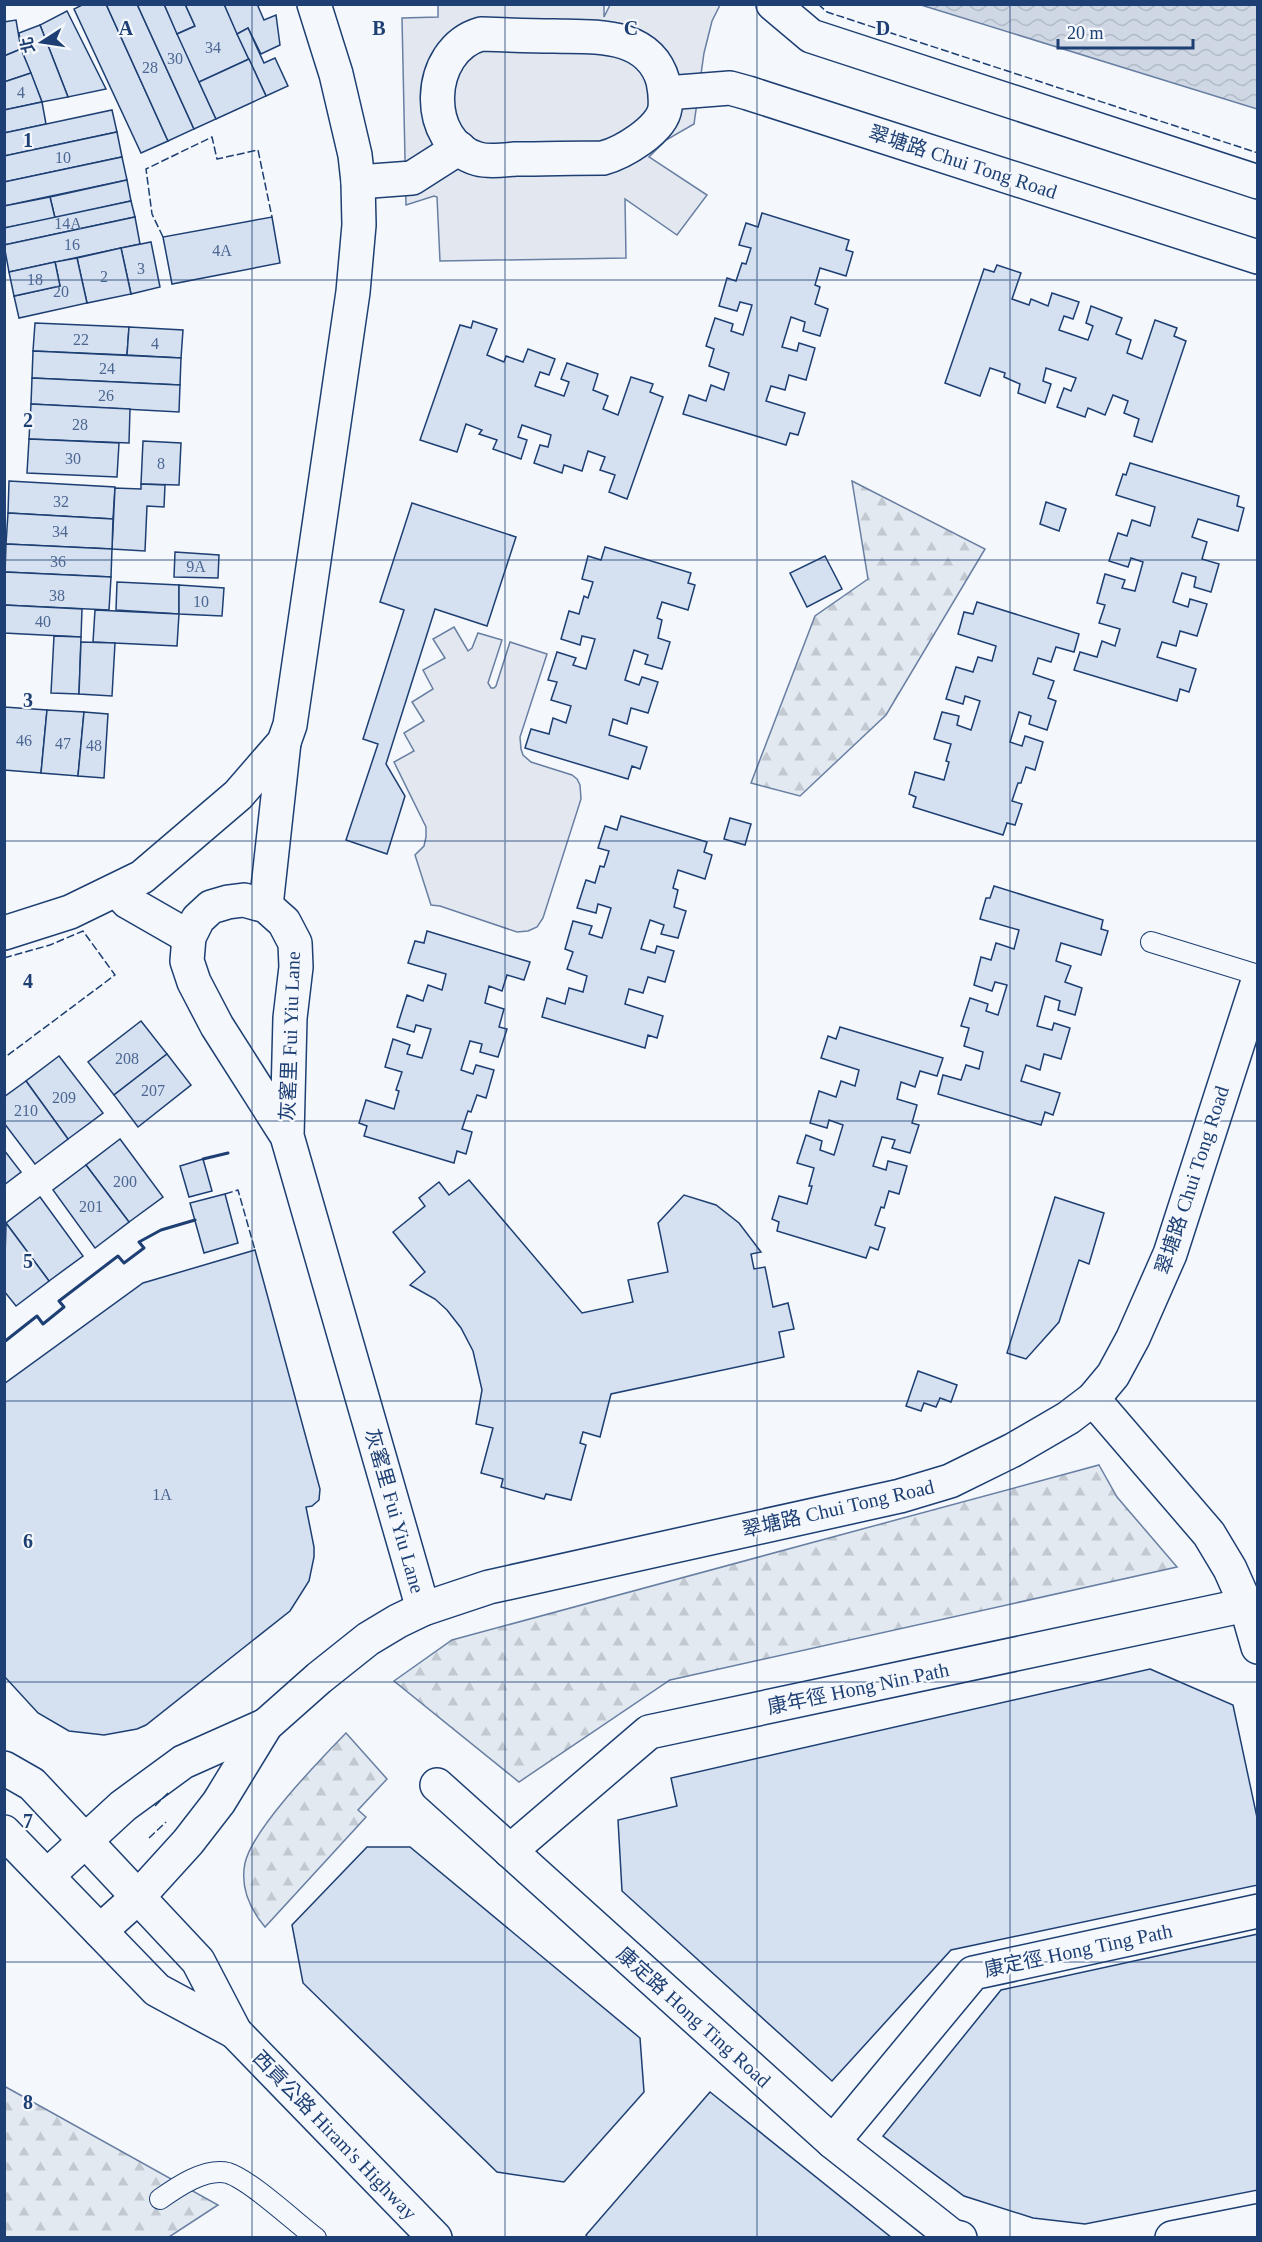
<svg xmlns="http://www.w3.org/2000/svg" width="1262" height="2242" viewBox="0 0 1262 2242" font-family="'Times New Roman','Noto Sans TC',serif">
	<style>
		.forest { fill: url(#forest-firs); stroke: #687fa3; stroke-width: 1.5 }
		.parking { fill: #e3e8f0; stroke: #687fa3; stroke-width: 1.5 }
		.water { fill: url(#water-waves); stroke: #687fa3; stroke-width: 1.5 }
		.building { fill: #d5e0f0; stroke: #1d3f73; stroke-width: 1.5 }
		.lines { fill: none; stroke-linecap: round; stroke-linejoin: round }
		.lane-casing { stroke: #1d3f73; stroke-width: 22 }
		.street-casing { stroke: #1d3f73; stroke-width: 36 }
		.secondary-casing { stroke: #1d3f73; stroke-width: 36 }
		.lane { stroke: #f4f7fb; stroke-width: 20 }
		.street { stroke: #f4f7fb; stroke-width: 33 }
		.secondary { stroke: #f4f7fb; stroke-width: 33 }
		.fence { stroke: #1d3f73; stroke-width: 1.5; stroke-dasharray: 8 3; stroke-linecap: butt }
		.wall { stroke: #1d3f73; stroke-width: 3 }
		.grid { fill: none; stroke: #1d3f73; stroke-width: 1.5; stroke-opacity: 0.55 }
		.labels { text-anchor: middle; dominant-baseline: central; stroke-width: 4.5; stroke-linejoin: round; paint-order: stroke }
		.number-label { font-size: 16px; fill: #4b6792 }
		.street-label { font-size: 20px; fill: #1d3f73; stroke: #f4f7fb }
		.grid-label { font-size: 20px; text-anchor: middle; font-weight: bold; fill: #1d3f73; stroke: #f4f7fb; stroke-width: 4.5; stroke-linejoin: round; paint-order: stroke }
	</style>
	<defs>
		<pattern id="forest-firs" width="22" height="20" patternUnits="userSpaceOnUse" patternTransform="scale(1.5)"><rect width="22" height="20" fill="#e3e9f0"/><path d="M5 1l3.5 6h-7zM16 11l3.5 6h-7z" fill="#c2c9d1"/></pattern>
		<pattern id="water-waves" width="16" height="10" patternUnits="userSpaceOnUse" patternTransform="scale(1.5)"><rect width="16" height="10" fill="#cfd7e4"/><path d="M0 5q4-4 8 0t8 0" fill="none" stroke="#b1bac7"/></pattern>
	</defs>
	<rect width="100%" height="100%" fill="#f4f7fb"/>
	<g class="forest">
		<polygon points="852,481 985,549 886,715 800,796 751,783 815,616 868,579"/>
		<polygon points="1099,1465 1117,1497 1177,1567 670,1680 519,1782 394,1681 452,1640"/>
		<path d="M346 1733 387 1779 358 1810 366 1817 265 1927C250 1909 240 1887 245 1863 253 1828 320 1760 346 1733Z"/>
		<polygon points="4,2086 218,2205 169,2237 5,2237"/>
	</g>
	<g class="parking">
		<polygon points="438,4 604,5 604,17 610,5 720,5 712,21 704,53 694,124 666,140 649,157 707,195 677,235 625,199 626,258 440,261 437,197 434,196 406,205 402,18 438,17"/>
		<polygon points="454,627 468,651 472,648 478,633 502,640 488,683 491,688 494,688 496,686 510,642 547,654 520,737 521,749 523,755 531,762 572,775 577,779 580,785 581,799 543,918 537,927 528,931 517,932 440,906 431,905 415,855 424,846 426,837 426,827 394,762 414,751 404,733 424,721 412,702 433,689 423,670 445,658 433,639"/>
	</g>
	<polygon class="water" points="921,5 1257,5 1257,109"/>
	<g class="building">
		<polygon points="84,4 106,4 168,141 141,153 74,9"/>
		<polygon points="106,4 137,4 194,129 168,141"/>
		<polygon points="137,4 164,4 216,119 194,129"/>
		<polygon points="164,4 185,4 195,26 177,34"/>
		<polygon points="185,4 224,4 249,59 199,82 177,34 195,26"/>
		<polygon points="224,4 257,4 264,20 276,15 280,45 261,54 248,28 237,34"/>
		<polygon points="67,11 106,89 68,97 40,25"/>
		<polygon points="16,20 21,49 4,56 4,22"/>
		<polygon points="40,25 68,97 42,102 21,49 19,33"/>
		<polygon points="248,28 264,63 275,58 288,86 266,96 237,34"/>
		<polygon points="21,49 31,73 4,82 4,56"/>
		<polygon points="249,59 266,96 216,119 199,82"/>
		<polygon points="31,73 42,102 4,110 4,82"/>
		<polygon points="42,102 46,124 4,133 4,110"/>
		<polygon points="112,110 117,132 4,156 4,133"/>
		<polygon points="117,132 122,157 4,182 4,156"/>
		<polygon points="122,157 127,180 4,206 4,182"/>
		<polygon points="127,180 131,201 55,218 50,197"/>
		<polygon points="50,197 55,218 4,228 4,206"/>
		<polygon points="131,201 135,217 4,245 4,228"/>
		<polygon points="762,213 849,240 846,250 853,252 846,276 820,268 815,285 820,287 815,304 828,309 820,336 803,331 805,322 791,317 782,347 797,351 799,343 815,348 806,380 789,375 785,390 771,386 766,401 805,413 798,435 790,433 786,445 683,414 689,395 706,401 711,385 724,390 729,373 709,366 714,349 706,346 715,318 733,324 731,331 743,335 752,305 740,302 737,311 719,306 727,278 736,281 742,263 746,264 751,248 739,245 746,223 758,227"/>
		<polygon points="135,217 140,244 9,272 4,245"/>
		<polygon points="272,217 280,263 172,284 163,237"/>
		<polygon points="151,242 160,287 131,294 121,248"/>
		<polygon points="121,248 131,294 87,303 77,258"/>
		<polygon points="77,258 87,303 19,318 14,296 60,286 55,262"/>
		<polygon points="55,262 60,286 14,296 9,272"/>
		<polygon points="997,265 1021,273 1012,299 1029,305 1031,299 1048,306 1052,293 1079,302 1073,319 1064,316 1059,330 1088,340 1093,326 1086,323 1091,306 1122,318 1116,334 1131,340 1127,353 1142,359 1155,320 1177,328 1174,336 1186,341 1152,442 1134,436 1139,419 1124,413 1128,401 1113,395 1105,415 1088,408 1085,417 1057,407 1064,388 1071,391 1076,378 1046,368 1043,381 1051,384 1045,403 1018,393 1020,384 1004,377 1005,373 990,368 980,396 945,383 984,269 994,272"/>
		<polygon points="473,321 497,329 487,355 504,362 506,356 523,362 528,349 555,359 549,375 540,372 535,386 564,396 569,382 561,379 567,363 598,374 593,390 608,396 603,409 618,415 631,377 653,384 650,392 663,397 627,499 609,492 615,475 600,470 605,457 588,451 582,471 564,465 562,473 534,463 540,445 548,447 551,435 522,425 518,437 527,440 521,459 493,449 497,440 479,434 482,430 466,424 457,452 420,440 460,325 471,328"/>
		<polygon points="35,323 129,327 127,355 33,351"/>
		<polygon points="129,327 183,330 181,358 127,355"/>
		<polygon points="33,351 181,358 180,385 32,378"/>
		<polygon points="32,378 180,385 179,412 31,404"/>
		<polygon points="31,404 130,409 129,443 29,439"/>
		<polygon points="29,439 119,443 117,477 27,473"/>
		<polygon points="143,441 181,443 179,485 141,484"/>
		<polygon points="1130,463 1239,496 1237,506 1244,508 1238,531 1198,519 1192,537 1207,542 1202,559 1219,564 1211,592 1194,587 1196,577 1182,573 1173,602 1188,607 1190,599 1207,604 1197,636 1180,631 1176,646 1162,642 1157,657 1196,669 1189,692 1180,689 1177,701 1074,670 1080,652 1097,657 1102,641 1115,646 1120,629 1099,623 1105,605 1097,603 1105,574 1125,580 1122,588 1135,591 1143,562 1131,558 1128,567 1109,561 1118,533 1127,536 1132,520 1150,526 1155,507 1116,495 1123,474 1126,475"/>
		<polygon points="9,481 115,487 113,519 8,513"/>
		<polygon points="141,484 165,485 164,507 147,506 145,551 112,549 115,488 141,489"/>
		<polygon points="1046,502 1066,509 1059,531 1040,524"/>
		<polygon points="412,503 516,537 487,626 435,609 386,764 405,796 387,854 346,840 378,744 363,739 404,610 380,602"/>
		<polygon points="8,513 113,519 112,549 6,544"/>
		<polygon points="6,544 112,549 111,577 5,572"/>
		<polygon points="605,547 691,573 688,583 695,585 688,610 662,602 657,618 662,620 658,638 670,642 662,669 645,664 648,655 634,650 625,680 639,685 642,677 658,682 648,713 631,708 627,724 613,719 609,735 647,747 640,769 632,766 628,779 525,748 531,729 549,734 553,718 566,723 571,706 551,700 557,682 548,680 557,652 576,658 573,665 586,669 595,639 582,636 580,645 561,639 569,611 579,614 584,596 588,598 593,582 582,579 588,556 601,560"/>
		<polygon points="175,552 219,555 218,578 174,577"/>
		<polygon points="825,556 842,589 807,607 790,573"/>
		<polygon points="5,572 111,577 109,610 4,605"/>
		<polygon points="117,582 179,585 179,614 116,610"/>
		<polygon points="179,585 224,588 222,616 179,614"/>
		<polygon points="977,602 1079,634 1074,652 1056,647 1051,662 1038,658 1033,674 1054,681 1048,698 1056,701 1047,730 1029,724 1031,716 1019,712 1010,742 1022,746 1025,736 1043,742 1035,770 1026,767 1021,783 1018,783 1012,801 1022,804 1015,825 1007,823 1003,835 913,807 916,797 909,794 915,772 944,780 949,762 946,761 951,744 934,739 942,712 959,716 957,725 971,730 980,701 965,696 963,704 946,699 956,667 973,672 978,657 992,661 996,646 958,634 964,612 973,614"/>
		<polygon points="4,605 82,609 81,637 4,633"/>
		<polygon points="95,610 179,614 177,646 93,642"/>
		<polygon points="54,636 81,637 79,694 51,693"/>
		<polygon points="81,642 115,643 112,696 79,694"/>
		<polygon points="4,707 47,710 41,773 4,770"/>
		<polygon points="47,710 84,712 78,776 41,773"/>
		<polygon points="84,712 108,714 104,778 78,776"/>
		<polygon points="621,816 707,842 704,852 712,855 705,879 678,870 673,888 678,890 674,907 686,911 678,938 661,934 664,925 650,920 641,949 655,953 657,946 674,951 665,982 648,977 643,993 629,989 625,1004 663,1016 657,1038 648,1035 645,1048 542,1017 547,998 565,1004 569,988 583,992 587,976 567,969 573,952 565,949 573,921 592,926 589,934 602,938 611,908 598,904 596,913 577,908 586,880 595,883 600,866 604,867 609,851 598,848 605,826 617,830"/>
		<polygon points="730,818 751,824 745,845 724,839"/>
		<polygon points="994,886 1103,920 1101,929 1108,931 1101,955 1061,943 1056,961 1071,966 1065,982 1082,988 1075,1015 1058,1010 1060,1001 1045,996 1037,1026 1052,1030 1054,1023 1070,1028 1061,1059 1044,1054 1040,1070 1026,1065 1021,1081 1060,1093 1053,1115 1045,1112 1041,1125 938,1094 943,1075 961,1080 966,1065 979,1069 983,1052 964,1046 969,1028 961,1026 970,998 988,1004 986,1011 998,1015 1007,985 995,982 992,991 974,985 981,957 991,960 996,943 1014,949 1019,930 980,919 986,898 990,898"/>
		<polygon points="427,931 530,962 524,980 507,975 502,991 489,986 485,1003 504,1009 499,1027 507,1029 498,1057 480,1052 482,1044 470,1041 461,1070 473,1074 476,1065 494,1070 486,1098 477,1095 471,1112 468,1111 462,1129 472,1132 466,1154 457,1151 454,1163 364,1136 367,1126 359,1123 366,1100 394,1109 399,1091 396,1090 402,1072 385,1067 393,1039 410,1045 407,1054 422,1058 431,1029 416,1025 414,1032 397,1027 407,995 423,1001 428,985 442,990 446,974 408,963 415,941 424,943"/>
		<polygon points="141,1021 167,1054 114,1095 88,1062"/>
		<polygon points="840,1027 943,1058 937,1076 920,1071 915,1087 901,1082 897,1099 917,1105 912,1123 919,1125 910,1153 892,1148 895,1140 882,1137 873,1166 886,1170 888,1161 907,1166 899,1194 889,1191 884,1208 881,1207 875,1225 885,1228 878,1250 870,1247 866,1258 777,1231 779,1222 772,1219 779,1196 807,1204 812,1186 809,1186 814,1168 797,1163 806,1135 822,1141 820,1150 834,1155 843,1125 829,1120 827,1128 810,1123 819,1091 836,1097 841,1081 855,1086 859,1070 821,1058 828,1036 836,1039"/>
		<polygon points="167,1054 191,1085 138,1127 114,1095"/>
		<polygon points="59,1056 103,1113 68,1139 26,1081"/>
		<polygon points="26,1081 68,1139 35,1164 4,1123 4,1097"/>
		<polygon points="120,1139 163,1197 129,1222 86,1165"/>
		<polygon points="4,1150 21,1172 4,1185"/>
		<polygon points="203,1159 212,1191 189,1197 180,1166"/>
		<polygon points="86,1165 129,1222 95,1248 53,1190"/>
		<polygon points="469,1180 582,1313 633,1302 628,1280 668,1272 658,1223 684,1195 716,1205 739,1223 761,1252 751,1254 754,1269 765,1267 773,1307 788,1303 794,1329 779,1332 784,1357 611,1394 600,1437 583,1432 580,1443 586,1445 571,1500 546,1494 544,1499 501,1487 503,1479 481,1473 493,1428 476,1424 482,1390 473,1351 461,1328 447,1310 435,1299 410,1285 425,1272 393,1232 425,1206 419,1198 439,1182 449,1195"/>
		<polygon points="225,1194 238,1243 204,1253 190,1203"/>
		<polygon points="40,1197 83,1256 49,1281 6,1223"/>
		<polygon points="1055,1197 1104,1213 1089,1264 1079,1260 1059,1322 1026,1359 1007,1353"/>
		<polygon points="6,1223 49,1281 16,1306 4,1291"/>
		<polygon points="255,1250 320,1489 319,1500 312,1506 306,1507 314,1547 314,1557 309,1581 290,1611 146,1725 137,1729 104,1735 69,1731 38,1713 4,1676 4,1384 143,1283"/>
		<polygon points="918,1371 957,1385 951,1402 940,1398 936,1407 924,1403 921,1411 906,1406"/>
		<polygon points="1150,1669 1233,1705 1258,1822 1258,1885 951,1950 832,2081 622,1891 618,1820 677,1806 671,1778"/>
		<polygon points="367,1847 410,1847 640,2038 644,2092 564,2182 497,2172 303,1983 292,1925"/>
		<polygon points="1258,1934 1258,2190 1085,2224 1033,2218 964,2196 883,2136 1001,1990"/>
		<polygon points="710,2092 892,2238 588,2238 586,2235"/>
	</g>
	<g class="lines">
		<g class="lane-casing">
			<g id="lane">
				<polyline points="1151,942 1258,975"/>
				<path d="M160 2199C177 2187 206 2167 228 2173 250 2180 295 2222 316 2238"/>
			</g>
		</g>
		<g class="street-casing">
			<g id="street">
				<polyline points="773,4 811,36 1258,182"/>
				<path d="M481 34C505 35 530 36 554 36 594 37 649 32 663 81 665 91 666 98 665 108 662 130 622 153 603 158 574 158 544 159 515 159 504 160 489 162 478 159 422 143 425 50 481 34Z"/>
				<polyline points="666,93 730,88 748,93 1258,257"/>
				<polyline points="358,182 412,178 459,148"/>
				<polyline points="117,890 128,902 189,937"/>
				<polyline points="266,906 284,742"/>
				<polyline points="4,933 70,912 142,877 238,795 284,742 290,725 353,292 359,225 358,182 355,155 336,74 314,4"/>
				<polyline points="287,1136 290,1018 296,967 295,943 284,922 266,906 244,900 228,902 211,907 198,919 189,937 187,961 194,982 217,1026 287,1136 423,1609"/>
				<polyline points="1093,1399 1209,1534 1230,1569 1246,1605 1258,1647"/>
				<polyline points="437,1785 833,2142 952,2236 960,2238"/>
				<polyline points="510,1851 649,1732 1246,1605"/>
				<polyline points="47,1876 123,1806 183,1762 266,1725"/>
				<polyline points="100,1931 138,1897 188,1842 219,1802 266,1725 319,1678 368,1639 398,1621 423,1609 489,1587 900,1496 950,1481 1013,1450 1068,1418 1093,1399 1113,1375 1133,1338 1170,1254 1258,981"/>
				<polyline points="833,2142 973,1973 1258,1911"/>
				<polyline points="1172,2238 1258,2221"/>
			</g>
		</g>
		<g class="secondary-casing">
			<g id="secondary">
				<polyline points="4,1768 32,1784 198,1961 235,2032 435,2238"/>
				<polyline points="4,1832 157,1990 235,2032"/>
			</g>
		</g>
		<use href="#lane" class="lane"/>
		<use href="#street" class="street"/>
		<use href="#secondary" class="secondary"/>
		<g class="fence">
			<polyline points="818,4 827,12 1258,153"/>
			<polyline points="163,237 152,214 146,169 212,137 217,159 258,150 272,217"/>
			<polyline points="4,958 50,945 83,931 115,975 4,1058"/>
			<polyline points="225,1194 238,1190 255,1250"/>
			<polyline points="155,1806 168,1793"/>
			<polyline points="149,1838 166,1822"/>
		</g>
		<g class="wall">
			<polyline points="203,1159 228,1153"/>
			<polyline points="4,1342 37,1316 43,1324 64,1307 59,1301 118,1256 124,1263 144,1248 139,1242 161,1230 195,1220"/>
		</g>
	</g>
	<path class="grid" d="M252 4V2238M505 4V2238M757 4V2238M1010 4V2238M4 280H1258M4 560H1258M4 841H1258M4 1121H1258M4 1401H1258M4 1682H1258M4 1962H1258"/>
	<g class="labels">
		<g class="number-label">
			<text x="213" y="47">34</text>
			<text x="175" y="58">30</text>
			<text x="150" y="67">28</text>
			<text x="21" y="92">4</text>
			<text x="63" y="157">10</text>
			<text x="68" y="223">14A</text>
			<text x="72" y="244">16</text>
			<text x="222" y="250">4A</text>
			<text x="141" y="268">3</text>
			<text x="104" y="276">2</text>
			<text x="35" y="279">18</text>
			<text x="61" y="291">20</text>
			<text x="81" y="339">22</text>
			<text x="155" y="343">4</text>
			<text x="107" y="368">24</text>
			<text x="106" y="395">26</text>
			<text x="80" y="424">28</text>
			<text x="73" y="458">30</text>
			<text x="161" y="463">8</text>
			<text x="61" y="501">32</text>
			<text x="60" y="531">34</text>
			<text x="58" y="561">36</text>
			<text x="196" y="566">9A</text>
			<text x="57" y="595">38</text>
			<text x="201" y="601">10</text>
			<text x="43" y="621">40</text>
			<text x="24" y="740">46</text>
			<text x="63" y="743">47</text>
			<text x="94" y="745">48</text>
			<text x="127" y="1058">208</text>
			<text x="153" y="1090">207</text>
			<text x="64" y="1097">209</text>
			<text x="26" y="1110">210</text>
			<text x="125" y="1181">200</text>
			<text x="91" y="1206">201</text>
			<text x="162" y="1494">1A</text>
		</g>
		<g class="street-label">
			<text transform="translate(963 162) rotate(18)">翠塘路 Chui Tong Road</text>
			<text transform="translate(290 1036) rotate(-88)">灰窰里 Fui Yiu Lane</text>
			<text transform="translate(1192 1180) rotate(-72)">翠塘路 Chui Tong Road</text>
			<text transform="translate(838 1508) rotate(-13)">翠塘路 Chui Tong Road</text>
			<text transform="translate(395 1511) rotate(74)">灰窰里 Fui Yiu Lane</text>
			<text transform="translate(858 1688) rotate(-12)">康年徑 Hong Nin Path</text>
			<text transform="translate(1078 1950) rotate(-12)">康定徑 Hong Ting Path</text>
			<text transform="translate(694 2017) rotate(42)">康定路 Hong Ting Road</text>
			<text transform="translate(335 2135) rotate(46)">西貢公路 Hiram's Highway</text>
		</g>
	</g>
	<g class="grid-label">
		<text x="126" y="35">A</text>
		<text x="379" y="35">B</text>
		<text x="631" y="35">C</text>
		<text x="883" y="35">D</text>
		<text x="28" y="147">1</text>
		<text x="28" y="427">2</text>
		<text x="28" y="707">3</text>
		<text x="28" y="988">4</text>
		<text x="28" y="1268">5</text>
		<text x="28" y="1548">6</text>
		<text x="28" y="1828">7</text>
		<text x="28" y="2109">8</text>
	</g>
	<rect width="1262" height="2242" fill="none" stroke="#1d3f73" stroke-width="12"/>
	<g transform="translate(42 42) rotate(258)" stroke="#f4f7fb" stroke-width="4.5" paint-order="stroke">
	<path d="M0-4.5L10 22L0 15L-10 22Z" fill="#1d3f73"/>
	<text y="-9" font-size="16" font-weight="bold" text-anchor="middle" fill="#1d3f73">北</text>
	</g>
	<path d="M1058 39v9h135v-9" fill="none" stroke="#1d3f73" stroke-width="3"/>
	<text x="1067" y="39" font-size="18" fill="#1d3f73" stroke="#f4f7fb" stroke-width="4.5" paint-order="stroke">20 m</text>
</svg>
